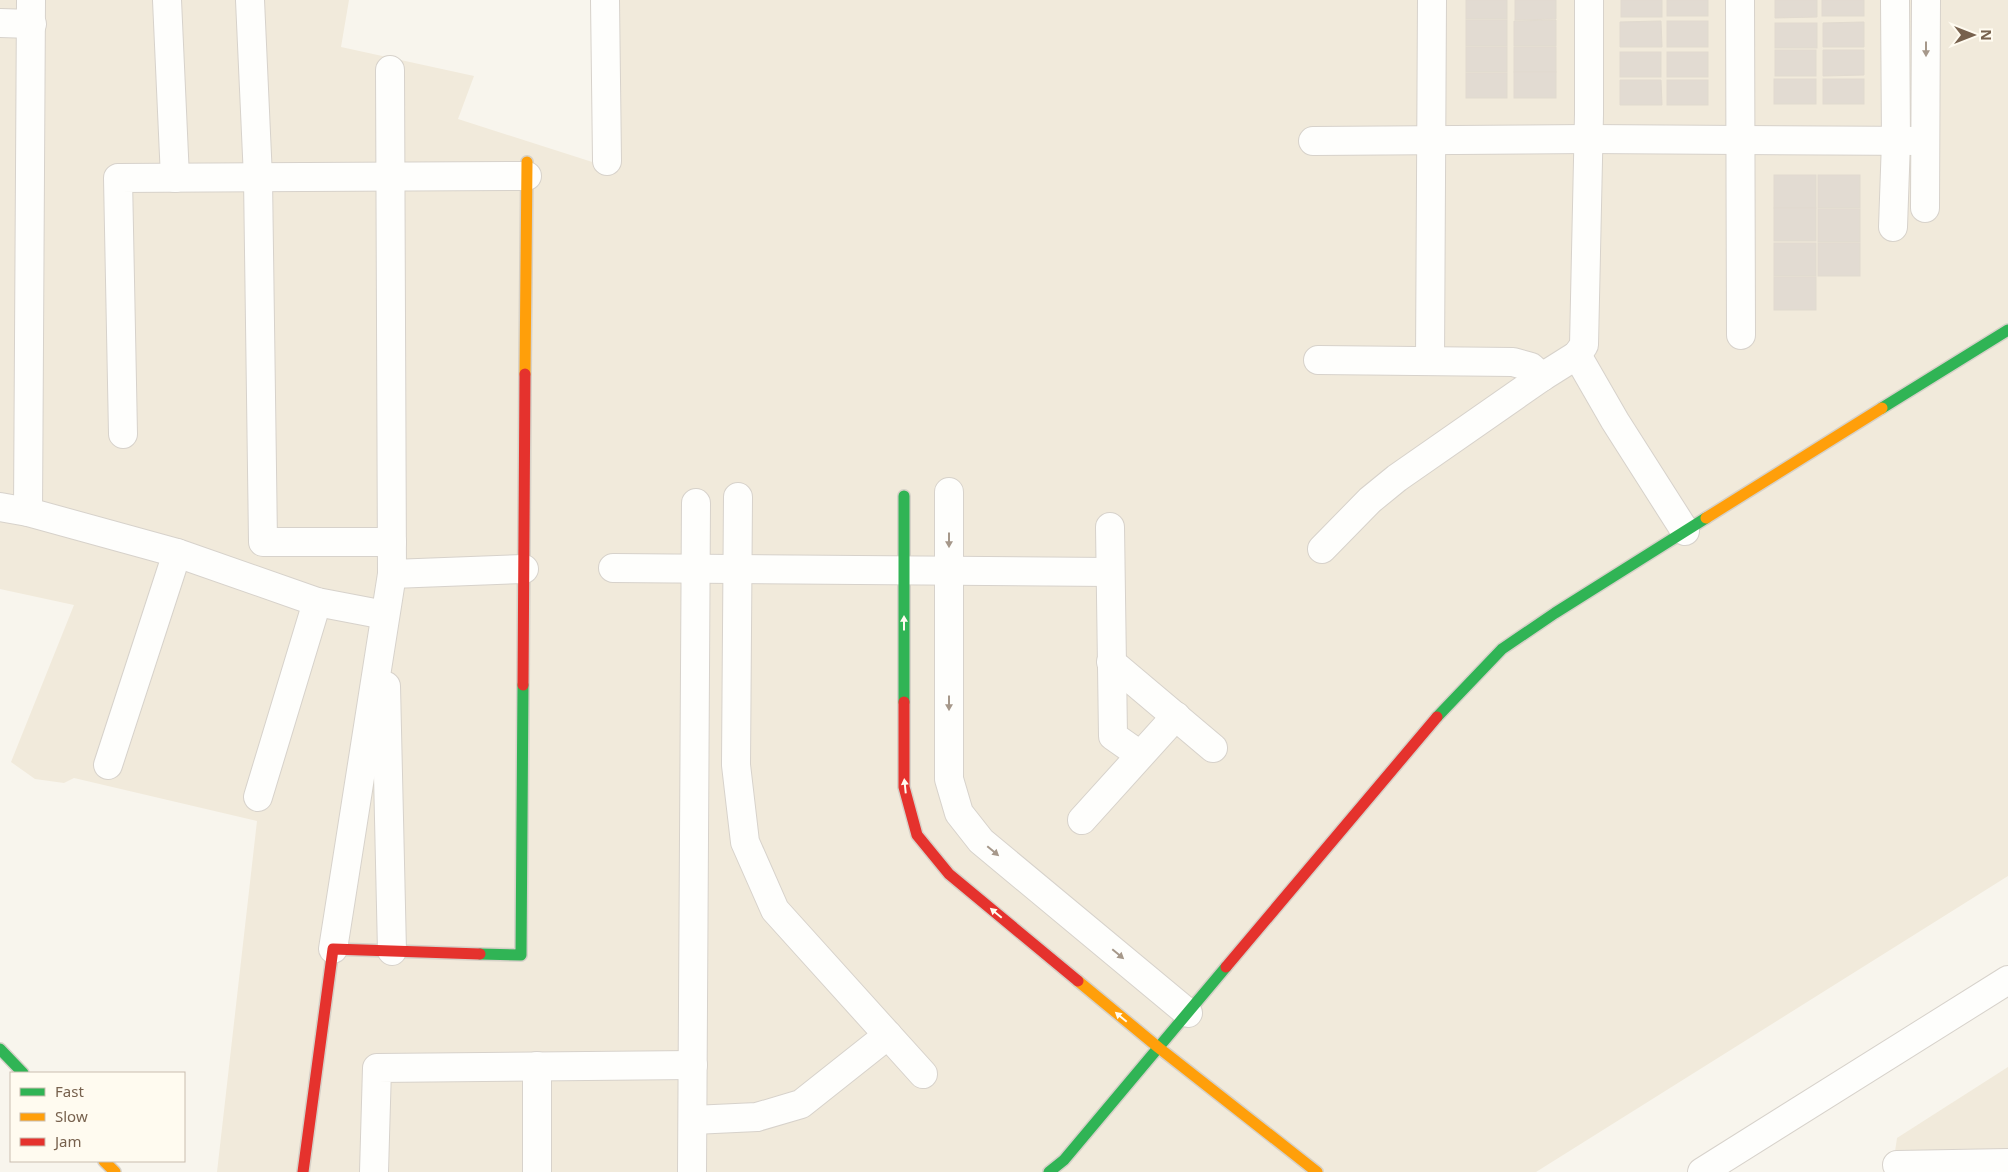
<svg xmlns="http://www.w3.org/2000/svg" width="2008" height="1172" viewBox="0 0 2008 1172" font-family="'Noto Sans',sans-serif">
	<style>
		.residential { fill: #f1eadb }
		.building { fill: #e2dbd2; stroke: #e1dacf }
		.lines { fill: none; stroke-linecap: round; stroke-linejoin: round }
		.street-casing { stroke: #d7d2cb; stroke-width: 30 }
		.fast-casing { stroke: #d6d1c8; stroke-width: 14 }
		.slow-casing { stroke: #d6d1c8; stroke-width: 14 }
		.jam-casing { stroke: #d6d1c8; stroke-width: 14 }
		.street { stroke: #fefefc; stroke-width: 28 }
		.fast { stroke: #30b455; stroke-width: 11 }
		.slow { stroke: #ff9f0a; stroke-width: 11 }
		.jam { stroke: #e5322d; stroke-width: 11 }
		.oneway { fill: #a6988a }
		.oneway2 { fill: #fffbf0 }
	</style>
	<rect width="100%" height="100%" fill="#f8f5ed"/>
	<g class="residential">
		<polygon points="0,0 349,0 341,47 474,76 458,119 611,168 615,0 2008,0 2008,876 1536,1172 217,1172 257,821 74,778 64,783 35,779 11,762 74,605 0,589"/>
		<polygon points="2008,1067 2008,1172 1892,1172 1897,1138"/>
	</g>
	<g class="building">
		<rect x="1466" y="0" width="41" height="19"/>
		<polygon points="1515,0 1556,0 1556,19 1515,20"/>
		<rect x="1621" y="0" width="41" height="17"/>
		<rect x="1667" y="0" width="41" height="16"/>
		<polygon points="1775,0 1817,0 1817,17 1775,18"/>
		<rect x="1822" y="0" width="42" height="16"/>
		<rect x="1466" y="20" width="41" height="26"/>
		<polygon points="1556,20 1556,46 1514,46 1514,21"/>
		<polygon points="1661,21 1662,47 1620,47 1620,22"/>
		<rect x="1667" y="21" width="41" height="26"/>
		<polygon points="1864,22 1864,47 1823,47 1823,23"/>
		<rect x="1775" y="23" width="42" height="25"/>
		<rect x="1466" y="47" width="41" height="25"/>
		<rect x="1514" y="47" width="42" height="25"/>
		<rect x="1775" y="50" width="41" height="26"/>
		<polygon points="1823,50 1864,50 1864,75 1823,76"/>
		<rect x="1620" y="52" width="41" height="25"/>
		<rect x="1667" y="52" width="41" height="25"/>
		<rect x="1514" y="72" width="42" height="26"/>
		<rect x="1466" y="73" width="41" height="25"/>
		<rect x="1774" y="79" width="42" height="25"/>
		<rect x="1823" y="79" width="41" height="25"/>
		<polygon points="1620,80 1661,80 1662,105 1620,105"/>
		<rect x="1667" y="80" width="41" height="25"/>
		<rect x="1774" y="175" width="42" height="33"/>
		<rect x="1818" y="175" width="42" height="33"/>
		<rect x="1774" y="208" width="42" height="33"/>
		<rect x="1818" y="209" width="42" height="33"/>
		<rect x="1774" y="243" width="42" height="33"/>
		<rect x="1818" y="243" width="42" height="33"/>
		<rect x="1774" y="277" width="42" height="33"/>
	</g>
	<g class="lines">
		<g class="street-casing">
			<g id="street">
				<polyline points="167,0 175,178"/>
				<polyline points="250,0 258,178 263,542 392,542"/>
				<polyline points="605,0 607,161"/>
				<polyline points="1740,0 1741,335"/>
				<polyline points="0,23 32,24"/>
				<polyline points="1313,141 1588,139 1925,141"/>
				<polyline points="1925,208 1926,0"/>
				<polyline points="1893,227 1896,141 1895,0"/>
				<polyline points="1577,355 1615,421 1685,531"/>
				<polyline points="1318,360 1513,362 1531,367 1542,377"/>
				<polyline points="1430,361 1432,0"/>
				<polyline points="123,434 118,178 527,176"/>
				<polyline points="949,492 949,779 959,813 981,841 1188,1013"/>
				<polyline points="738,497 736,765 745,842 775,910 923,1074"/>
				<polyline points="0,507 28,512 177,553 317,602 385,615"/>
				<polyline points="28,512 31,0"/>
				<polyline points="1110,527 1113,736 1140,755"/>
				<polyline points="1322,549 1370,500 1397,478 1542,377 1577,355 1584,345 1589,114 1589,0"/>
				<polyline points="613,568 1110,572"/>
				<polyline points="392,574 524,569"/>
				<polyline points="1111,662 1213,748"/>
				<polyline points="386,686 392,951"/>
				<polyline points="108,765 177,553"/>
				<polyline points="258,797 317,602"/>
				<polyline points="1082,820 1176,716"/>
				<polyline points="333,949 392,574 390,70"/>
				<polyline points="693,1120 757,1117 801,1104 888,1035"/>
				<polyline points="1897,1165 2008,1163"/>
				<polyline points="374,1172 377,1068 693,1065"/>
				<polyline points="537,1172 537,1066"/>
				<polyline points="692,1172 696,503"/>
				<polyline points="1702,1172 2008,980"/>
			</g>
		</g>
		<g class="fast-casing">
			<g id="fast">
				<polyline points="1882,408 2008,330"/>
				<polyline points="904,496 904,702"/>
				<polyline points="1437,717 1502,649 1555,613 1706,518"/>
				<polyline points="480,954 521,955 523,685"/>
				<polyline points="0,1049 23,1073"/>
				<polyline points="1049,1172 1064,1160 1226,967"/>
			</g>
		</g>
		<g class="slow-casing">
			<g id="slow">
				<polyline points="525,374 527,162"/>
				<polyline points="1706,518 1882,408"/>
				<polyline points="1078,981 1159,1048 1317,1172"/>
				<polyline points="104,1161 115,1172"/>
			</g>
		</g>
		<g class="jam-casing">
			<g id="jam">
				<polyline points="523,685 525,374"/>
				<polyline points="904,702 904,787 917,835 949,874 1078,981"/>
				<polyline points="1226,967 1437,717"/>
				<polyline points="303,1172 333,949 480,954"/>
			</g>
		</g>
		<use href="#street" class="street"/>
		<use href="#fast" class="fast"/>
		<use href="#slow" class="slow"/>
		<use href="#jam" class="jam"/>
	</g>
	<defs><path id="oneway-solid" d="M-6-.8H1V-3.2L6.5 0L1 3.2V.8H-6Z" transform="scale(1.25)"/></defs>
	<g class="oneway">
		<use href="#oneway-solid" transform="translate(1926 49) rotate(90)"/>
		<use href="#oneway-solid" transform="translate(949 540) rotate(90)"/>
		<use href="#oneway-solid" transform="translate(949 703) rotate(90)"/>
		<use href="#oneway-solid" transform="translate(993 851) rotate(40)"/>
		<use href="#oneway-solid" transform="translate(1118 954) rotate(40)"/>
	</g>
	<g class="oneway2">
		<use href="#oneway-solid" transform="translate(904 623) rotate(-90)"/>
		<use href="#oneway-solid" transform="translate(905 786) rotate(-96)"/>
		<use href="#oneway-solid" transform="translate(996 913) rotate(-140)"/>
		<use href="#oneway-solid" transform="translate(1121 1017) rotate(-140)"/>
	</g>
	<rect x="10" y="1072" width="175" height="90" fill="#fffbf0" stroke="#c9bdaf"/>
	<rect x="20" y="1088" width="25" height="8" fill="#30b455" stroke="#c9bdaf"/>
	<text x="55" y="1097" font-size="15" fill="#77614d">Fast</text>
	<rect x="20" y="1113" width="25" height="8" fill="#ff9f0a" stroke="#c9bdaf"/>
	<text x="55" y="1122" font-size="15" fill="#77614d">Slow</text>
	<rect x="20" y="1138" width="25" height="8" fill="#e5322d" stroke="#c9bdaf"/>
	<text x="55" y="1147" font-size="15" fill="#77614d">Jam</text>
	<g transform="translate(1973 35) rotate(90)" stroke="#fffbf0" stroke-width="4" paint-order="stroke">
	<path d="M0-4L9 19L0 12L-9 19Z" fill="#77614d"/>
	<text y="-8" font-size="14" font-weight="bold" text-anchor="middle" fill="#77614d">N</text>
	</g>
</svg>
